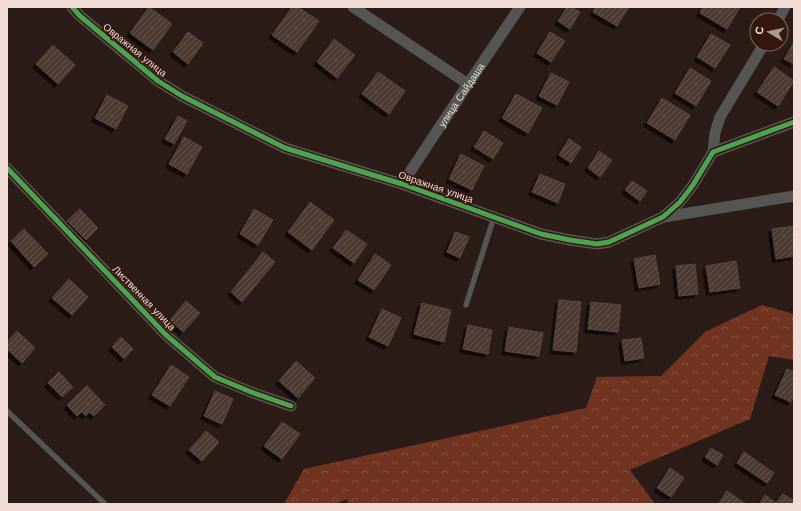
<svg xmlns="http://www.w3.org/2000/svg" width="801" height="511" viewBox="0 0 801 511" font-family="'Work Sans',sans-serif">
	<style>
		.forest { fill: url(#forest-crowns) }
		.building { fill: url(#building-hatch); stroke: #554742; filter: url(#shadow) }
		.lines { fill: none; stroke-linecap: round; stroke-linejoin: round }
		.lane { stroke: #555653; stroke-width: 5.5 }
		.street { stroke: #555653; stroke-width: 11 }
		.cycleway-casing { stroke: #34180f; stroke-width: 8 }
		.cycleway { stroke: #4ca352; stroke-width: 5 }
		.labels { text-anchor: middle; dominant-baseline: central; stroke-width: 3.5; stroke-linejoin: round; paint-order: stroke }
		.street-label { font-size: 10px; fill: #f0dcd5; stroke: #34180f }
	</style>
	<defs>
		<pattern id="forest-crowns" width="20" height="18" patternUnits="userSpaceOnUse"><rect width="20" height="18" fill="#713421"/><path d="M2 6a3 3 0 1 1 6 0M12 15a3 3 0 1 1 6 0" fill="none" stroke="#865140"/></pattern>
		<pattern id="building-hatch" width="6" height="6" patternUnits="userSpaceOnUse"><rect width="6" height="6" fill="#4e3a33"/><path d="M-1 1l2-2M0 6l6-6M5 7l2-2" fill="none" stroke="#685650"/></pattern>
		<filter id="shadow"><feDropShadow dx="-3.5" dy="3.5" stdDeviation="0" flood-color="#0009"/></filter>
	</defs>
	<rect width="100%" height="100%" fill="#2c1c17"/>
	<polygon class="forest" points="762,305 794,314 794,360 769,356 750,419 630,470 655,504 348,504 347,499 335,504 284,504 304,469 586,408 597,377 661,376 705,332"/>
	<g class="building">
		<polygon points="149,7 172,24 153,50 130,33"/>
		<polygon points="292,7 298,7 319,21 297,52 272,35"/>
		<polygon points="567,7 571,7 580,12 570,29 558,21"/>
		<polygon points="596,7 629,7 617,26 593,12"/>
		<polygon points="703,7 740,7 727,29 700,13"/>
		<polygon points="188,32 203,43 188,64 173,52"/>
		<polygon points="550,32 565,41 551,62 537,53"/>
		<polygon points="711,34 730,45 715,68 697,57"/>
		<polygon points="334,39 355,55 337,78 317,62"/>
		<polygon points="794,42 794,64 784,59"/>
		<polygon points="53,45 75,65 58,84 36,64"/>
		<polygon points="774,67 794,81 778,106 757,92"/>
		<polygon points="690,68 711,81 696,106 675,93"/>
		<polygon points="378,72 405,91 389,114 362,94"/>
		<polygon points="551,73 569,82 557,105 539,96"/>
		<polygon points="516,94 542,108 528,133 502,118"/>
		<polygon points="107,95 128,106 116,129 95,118"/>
		<polygon points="662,98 690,115 675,140 647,123"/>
		<polygon points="178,116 187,121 174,144 165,139"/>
		<polygon points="484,131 503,143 493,159 474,147"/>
		<polygon points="184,137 202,147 187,174 169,164"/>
		<polygon points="569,139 581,147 571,163 559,155"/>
		<polygon points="599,151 612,160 600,177 588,168"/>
		<polygon points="461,154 484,166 472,190 449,179"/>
		<polygon points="540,174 565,184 558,203 532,192"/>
		<polygon points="632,181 647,191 640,201 625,190"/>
		<polygon points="310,202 334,220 312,250 288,232"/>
		<polygon points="80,209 98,228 86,240 67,221"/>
		<polygon points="254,209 273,220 258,245 240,234"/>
		<polygon points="794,226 794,256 776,259 772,229"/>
		<polygon points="24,229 48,254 34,267 11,241"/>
		<polygon points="346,230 367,244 354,263 333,248"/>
		<polygon points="455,232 469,237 460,258 447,252"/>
		<polygon points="263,252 275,262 242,302 231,292"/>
		<polygon points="375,254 391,265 374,290 358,280"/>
		<polygon points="655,255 660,284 639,288 634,259"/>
		<polygon points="736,261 740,288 710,292 706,266"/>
		<polygon points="695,264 698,294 679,296 676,266"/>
		<polygon points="69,279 88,297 72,315 52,298"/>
		<polygon points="559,300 581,302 576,352 553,350"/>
		<polygon points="186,301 200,313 183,332 170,320"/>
		<polygon points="591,302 621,305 618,332 588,329"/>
		<polygon points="422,303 451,310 444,342 414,334"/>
		<polygon points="382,309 401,318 388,346 369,337"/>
		<polygon points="468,325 492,330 488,354 463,349"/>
		<polygon points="509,327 543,333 539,356 505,351"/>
		<polygon points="17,331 35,348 22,363 7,349 7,342"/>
		<polygon points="121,337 133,349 124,359 112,347"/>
		<polygon points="641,338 644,358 625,361 622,340"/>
		<polygon points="296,361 315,378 298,398 279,381"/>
		<polygon points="171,365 179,370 160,400 152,395"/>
		<polygon points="787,369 794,372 794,395 791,402 775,395"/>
		<polygon points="179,370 189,377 170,406 160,400"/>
		<polygon points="59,372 73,387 62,397 48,383"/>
		<polygon points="87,386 105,405 94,416 89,412 86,416 82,412 77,416 67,405"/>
		<polygon points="215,391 233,399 222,424 204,416"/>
		<polygon points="282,422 300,434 282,459 264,446"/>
		<polygon points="206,431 219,442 202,461 189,450"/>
		<polygon points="711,448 723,455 717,465 705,457"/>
		<polygon points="744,452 774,473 767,483 737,463"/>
		<polygon points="670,468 684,478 671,497 657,488"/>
		<polygon points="727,491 746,504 718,504"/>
		<polygon points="783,494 794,501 794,504 759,504 765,495 776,503"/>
	</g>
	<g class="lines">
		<g class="lane">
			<polyline points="466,305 494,217"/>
			<polyline points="7,411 105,504"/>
		</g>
		<g class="street">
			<polyline points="72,7 80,16 158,81 182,96 285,148 402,184 541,234 570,240 597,244 609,242 663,217 680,202 693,185 713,152 794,122"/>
			<polyline points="353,7 468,84"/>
			<polyline points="778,20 785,7"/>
			<polyline points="713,152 715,133 720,117 764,44"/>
			<polyline points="7,168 166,335 215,377 251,392 291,406"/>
			<path id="s1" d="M402 184 468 84 520 7"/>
			<polyline points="664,217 794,196"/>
		</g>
		<g class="cycleway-casing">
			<g id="cycleway">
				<polyline points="72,7 80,16 158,81 182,96 285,148 402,184 541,234 570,240 597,244 609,242 663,217 680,202 693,185 713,152 794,122"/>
				<polyline points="7,168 166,335 215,377 251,392 291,406"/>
			</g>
		</g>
		<use href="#cycleway" class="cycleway"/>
	</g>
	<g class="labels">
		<g class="street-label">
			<text transform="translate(135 50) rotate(39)">Овражная улица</text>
			<text stroke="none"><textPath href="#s1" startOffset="107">улица Сайдаша</textPath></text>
			<text transform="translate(436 187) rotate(19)">Овражная улица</text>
			<text transform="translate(144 298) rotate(46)">Лиственная улица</text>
		</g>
	</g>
	<rect width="801" height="511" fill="none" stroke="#f0dcd5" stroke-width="16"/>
	<g transform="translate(769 32) rotate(279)"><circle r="19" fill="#34180f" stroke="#7f665e"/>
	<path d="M0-3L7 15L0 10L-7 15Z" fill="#ab9992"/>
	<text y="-6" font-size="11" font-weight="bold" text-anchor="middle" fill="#f0dcd5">С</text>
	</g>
</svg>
